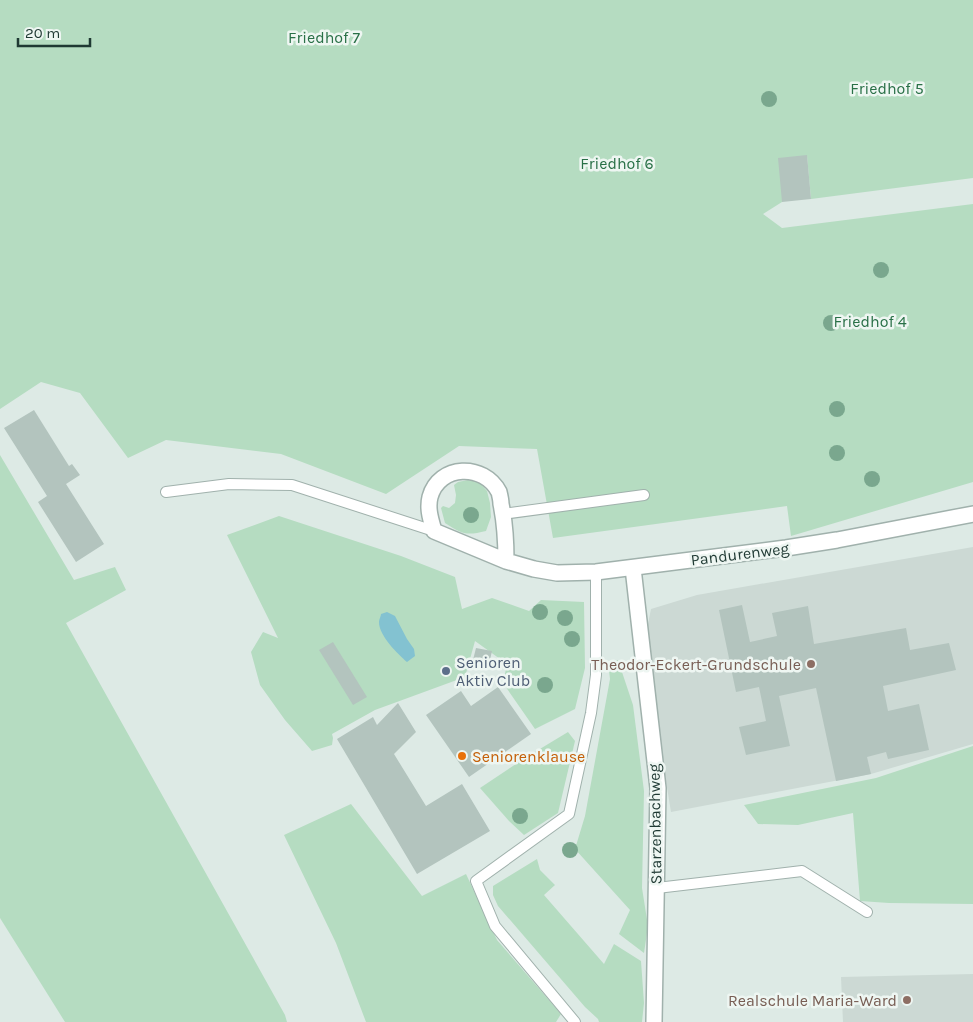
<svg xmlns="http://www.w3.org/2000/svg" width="973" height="1022" viewBox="0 0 973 1022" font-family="Karla,sans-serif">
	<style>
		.built { fill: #ccd9d4 }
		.green { fill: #b5dcc1 }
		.water { fill: #83c2d1 }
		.building { fill: #b3c4be }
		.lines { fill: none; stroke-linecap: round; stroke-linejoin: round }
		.service-casing { stroke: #a0b1ac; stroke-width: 12 }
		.minor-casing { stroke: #a0b1ac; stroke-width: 18 }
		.service { stroke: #fff; stroke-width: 10 }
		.minor { stroke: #fff; stroke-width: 15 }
		.tree { fill: #7aa78e }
		.education-dot { fill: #8d6e63; stroke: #eef6f2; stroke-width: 2 }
		.service-dot { fill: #5c6f8a; stroke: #eef6f2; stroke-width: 2 }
		.food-dot { fill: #e8710a; stroke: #eef6f2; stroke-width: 2 }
		.labels { text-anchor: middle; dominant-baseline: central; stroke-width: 5; stroke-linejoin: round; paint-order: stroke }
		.park-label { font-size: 16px; fill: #297047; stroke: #eef6f2 }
		.street-label { font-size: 16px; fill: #1f3933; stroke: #eef6f2 }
		.service-label { font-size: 16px; fill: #4e5e75; stroke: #eef6f2; text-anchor: start }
		.education-label { font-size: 16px; fill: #785e54; stroke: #eef6f2; text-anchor: end }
		.food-label { font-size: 16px; fill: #c56008; stroke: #eef6f2; text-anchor: start }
	</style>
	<rect width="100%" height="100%" fill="#ddeae5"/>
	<g class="built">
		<polygon points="973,547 973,744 871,774 671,812 652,695 646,634 651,609 697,595"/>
		<polygon points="973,974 973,1022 843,1022 841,977"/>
	</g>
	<g class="green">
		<polygon points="0,0 973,0 973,178 811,199 807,156 782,202 763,214 782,228 973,204 973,482 791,536 787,506 553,538 537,449 459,446 386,494 281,454 166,440 128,458 80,393 41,382 0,409"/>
		<polygon points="0,455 74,580 115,567 126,590 66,623 285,1015 287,1022 65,1022 0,918"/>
		<path d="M468 480 479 482 487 491 490 503 491 517 486 531C466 536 462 534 445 523L441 508 443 506 449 508 455 503 456 495 454 485 458 482Z"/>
		<polygon points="279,516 401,556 455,577 462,609 492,598 529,611 541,600 584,602 585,668 575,709 535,729 503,683 507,664 475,641 465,677 375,710 332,734 333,738 332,745 312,751 285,720 260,685 251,652 263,632 278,638 227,535"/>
		<polygon points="618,660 633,705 644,791 642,888 648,926 644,953 619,934 630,910 575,849 585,816 610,679 608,662"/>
		<polygon points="568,732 575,741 558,813 524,835 509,821 480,788 525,758"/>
		<polygon points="973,746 973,904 889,903 860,901 853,813 798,825 758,824 744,805 876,778"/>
		<polygon points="351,804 422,896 466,874 497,940 561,1014 556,1022 366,1022 336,943 284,835"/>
		<polygon points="537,859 540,870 555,885 544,895 604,964 614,944 641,961 644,1003 642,1022 599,1022 598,1019 585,1007 498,906 493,895 493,886"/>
	</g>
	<path class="water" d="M387 612 395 616 407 639 414 649 415 656 407 662C398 654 379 636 379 622 379 619 381 616 381 614Z"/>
	<g class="building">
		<polygon points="807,155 811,199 782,202 778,158"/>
		<polygon points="34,410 69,466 72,464 80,475 66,484 104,544 76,562 38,502 47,496 4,428"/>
		<polygon points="742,605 750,642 777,636 772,613 808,606 814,644 906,628 910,650 949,643 956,670 883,686 888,711 919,704 929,750 888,759 886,752 867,757 871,774 836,781 816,688 779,696 790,746 746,755 739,727 766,721 759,687 736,692 719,610"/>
		<polygon points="333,642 367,697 353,705 319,650"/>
		<polygon points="476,648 492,651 489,664 473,660"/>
		<polygon points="498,687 531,734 469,777 426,715 461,691 471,706"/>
		<polygon points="398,703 416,732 394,754 426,806 462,784 490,831 417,874 337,739 373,717 377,725"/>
	</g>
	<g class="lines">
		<g class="service-casing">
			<g id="service">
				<polyline points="166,492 229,484 292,485 434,531"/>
				<polyline points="503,514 644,495"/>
				<polyline points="657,888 802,871 867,912"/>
				<polyline points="575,1022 495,926 476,881 569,814 591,713 596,675 596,572"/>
			</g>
		</g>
		<g class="minor-casing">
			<g id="minor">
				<path d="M506 561C506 542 505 523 501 504 501 500 500 496 499 492 484 463 439 464 430 497 427 509 431 520 434 531L506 561 534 569 557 573 596 572 786 548 837 540 973 514"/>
				<polyline points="633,568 658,788 654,1022"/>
			</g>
		</g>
		<use href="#service" class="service"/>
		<use href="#minor" class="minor"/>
	</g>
	<g class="tree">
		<circle cx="769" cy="99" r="8"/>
		<circle cx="881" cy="270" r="8"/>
		<circle cx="831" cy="323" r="8"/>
		<circle cx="837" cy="409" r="8"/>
		<circle cx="837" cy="453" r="8"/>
		<circle cx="872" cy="479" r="8"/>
		<circle cx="471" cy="515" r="8"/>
		<circle cx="540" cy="612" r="8"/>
		<circle cx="565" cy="618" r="8"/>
		<circle cx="572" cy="639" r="8"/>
		<circle cx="545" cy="685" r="8"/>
		<circle cx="520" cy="816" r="8"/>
		<circle cx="570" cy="850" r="8"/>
	</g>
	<g class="education-dot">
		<circle cx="811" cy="664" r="5"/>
		<circle cx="907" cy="1000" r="5"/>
	</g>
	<circle class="service-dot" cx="446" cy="671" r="5"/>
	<circle class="food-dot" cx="462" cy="756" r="5"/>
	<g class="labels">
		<g class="park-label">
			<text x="324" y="37">Friedhof 7</text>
			<text x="887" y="88">Friedhof 5</text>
			<text x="617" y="163">Friedhof 6</text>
			<text x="870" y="321">Friedhof 4</text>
		</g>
		<g class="street-label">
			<text transform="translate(740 554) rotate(-7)">Pandurenweg</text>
			<text transform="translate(655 824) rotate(-91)">Starzenbachweg</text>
		</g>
		<g class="service-label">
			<text x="456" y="662">Senioren<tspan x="456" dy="18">Aktiv Club</tspan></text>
		</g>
		<g class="education-label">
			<text x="801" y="664">Theodor-Eckert-Grundschule</text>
			<text x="897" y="1000">Realschule Maria-Ward</text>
		</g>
		<g class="food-label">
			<text x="472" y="756">Seniorenklause</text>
		</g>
	</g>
	<path d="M18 38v8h72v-8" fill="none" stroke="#1f3933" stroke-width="2.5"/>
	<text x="25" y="38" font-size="15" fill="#1f3933" stroke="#eef6f2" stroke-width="4" paint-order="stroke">20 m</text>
</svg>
